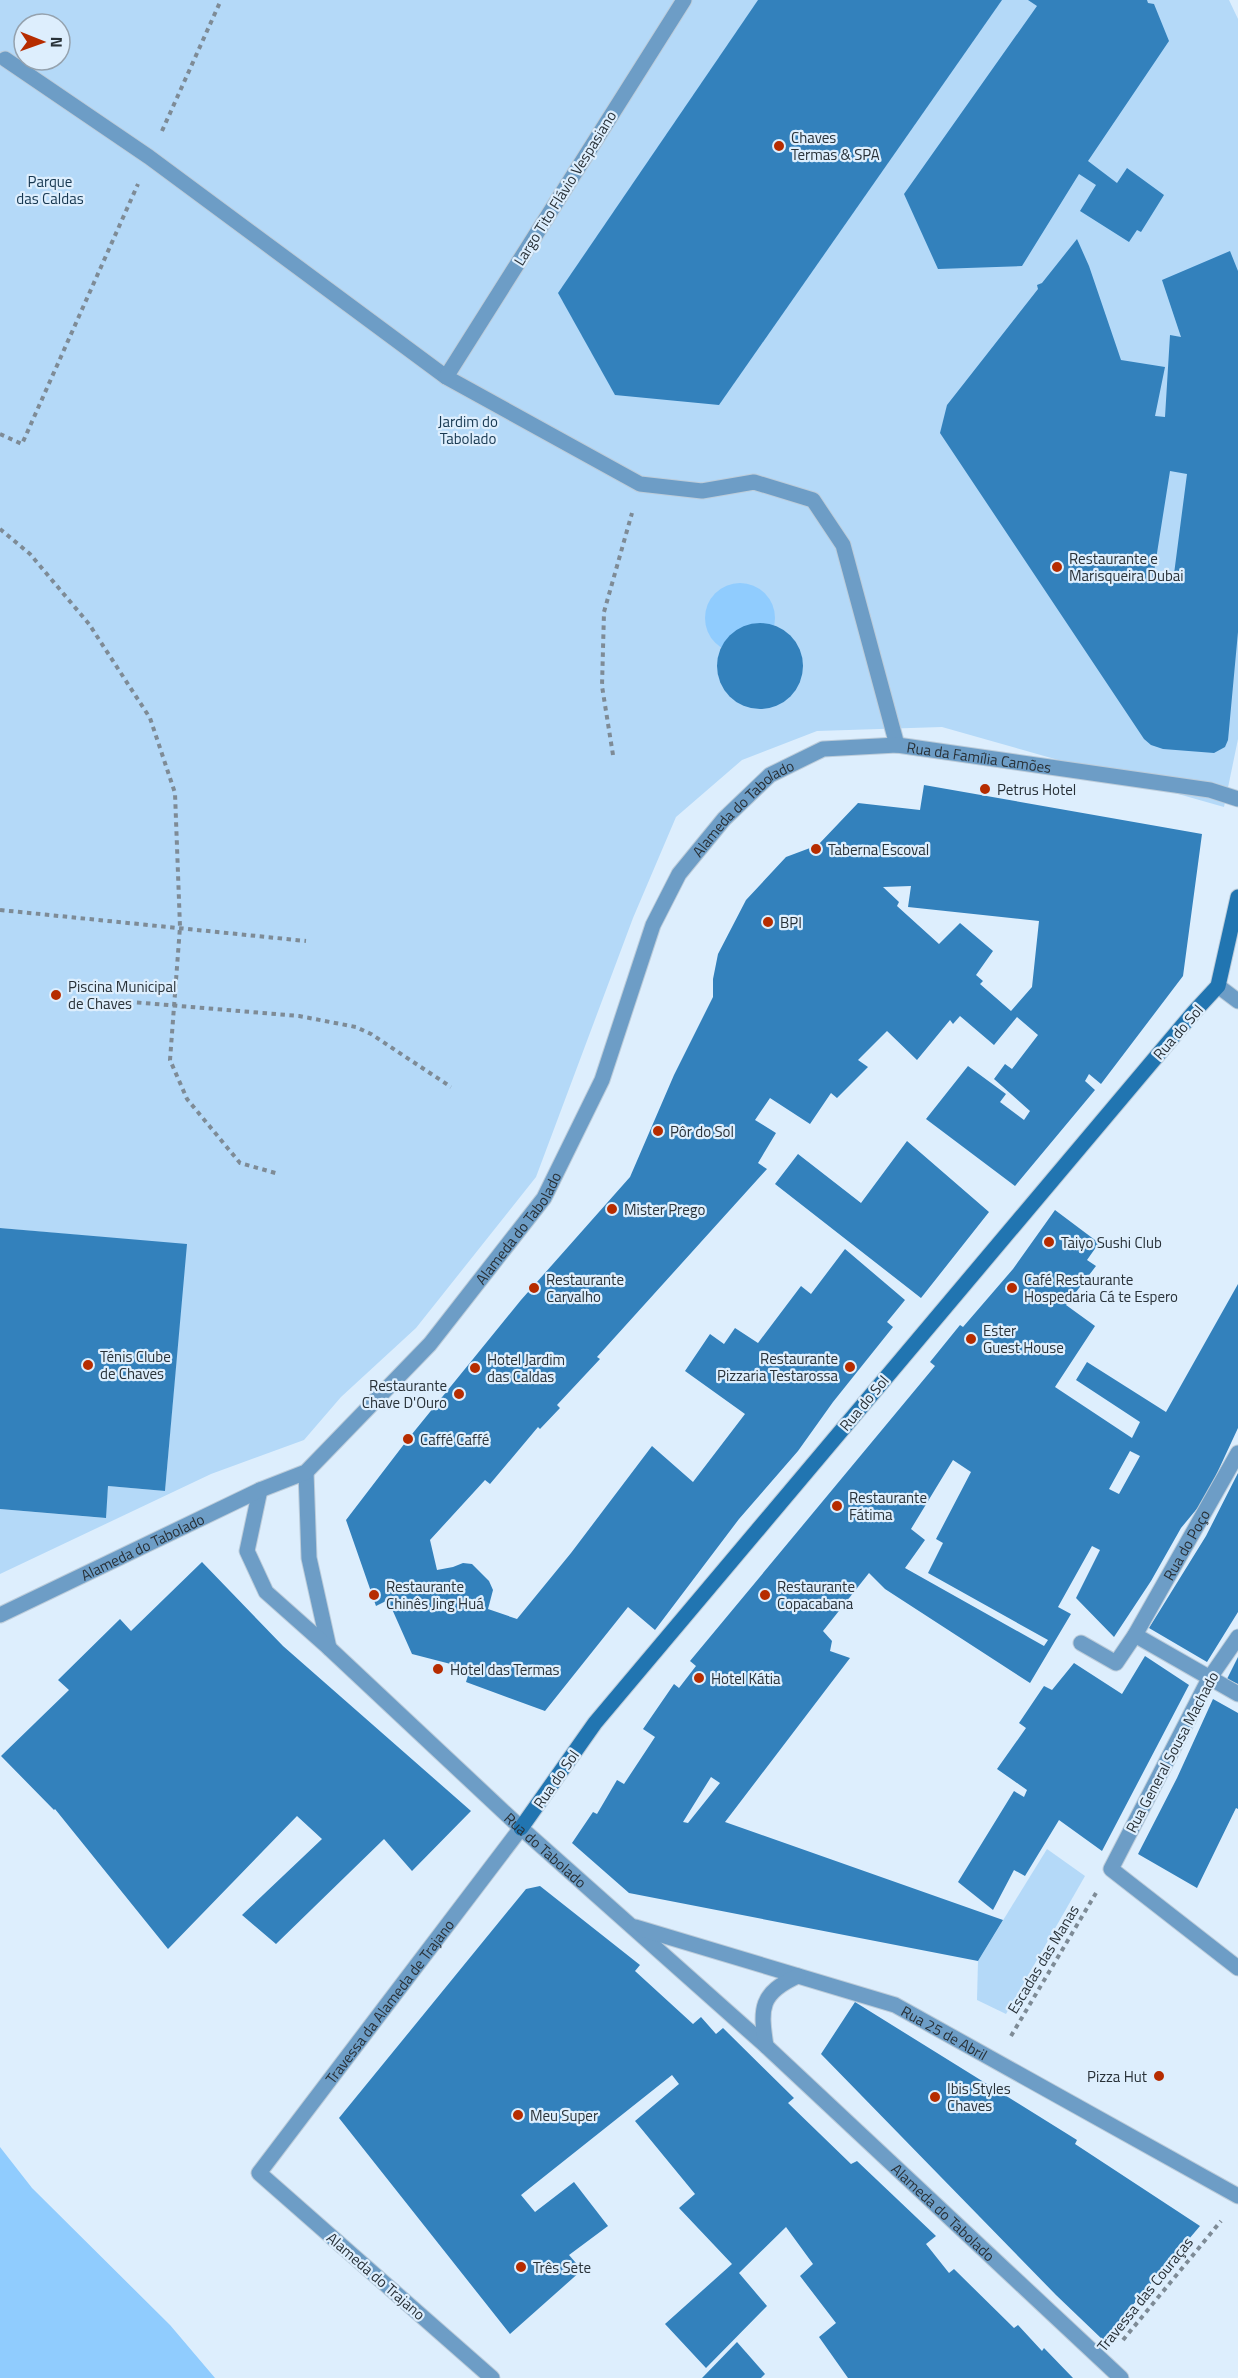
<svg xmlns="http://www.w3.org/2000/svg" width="1238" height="2378" viewBox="0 0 1238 2378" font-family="'Titillium Web',sans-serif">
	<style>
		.green { fill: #b4d9f8; fill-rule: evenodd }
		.water { fill: #90ccfe }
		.building { fill: #3381bc; fill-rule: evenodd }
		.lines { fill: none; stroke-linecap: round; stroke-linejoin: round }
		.lane-casing { stroke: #bcccda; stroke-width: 17 }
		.street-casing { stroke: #bcccda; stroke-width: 17 }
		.secondary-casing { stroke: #bcccda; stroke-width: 17 }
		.path { stroke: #7e8b96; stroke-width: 4; stroke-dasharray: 4.5 4.5; stroke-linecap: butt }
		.lane { stroke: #6d9dc6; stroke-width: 15 }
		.street { stroke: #6d9dc6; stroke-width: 15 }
		.secondary { stroke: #2175b1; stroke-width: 15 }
		.poi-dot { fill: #b62c00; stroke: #ddeefd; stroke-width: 2 }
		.labels { text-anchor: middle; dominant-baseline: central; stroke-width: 4.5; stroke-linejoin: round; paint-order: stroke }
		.poi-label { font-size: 15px; fill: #283138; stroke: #ddeefd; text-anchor: start }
		.park-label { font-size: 15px; fill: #173851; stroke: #ddeefd }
		.street-label { font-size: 15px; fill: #283138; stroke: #ddeefd }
	</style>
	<rect width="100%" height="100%" fill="#ddeefd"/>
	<g class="green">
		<path d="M0 0H1229L1238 19V739L1224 807 942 727 817 731 742 760 676 817 633 918 536 1177 416 1328 341 1397 304 1440 211 1474 0 1574V1509L105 1518 108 1486 165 1491 186 1245 0 1228ZM24 24H60V60H24Z"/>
		<polygon points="1047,1849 1085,1876 1006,2014 977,2000 978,1961"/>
	</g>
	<g class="water">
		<circle cx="740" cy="618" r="35"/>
		<polygon points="0,2147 32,2188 170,2325 215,2378 0,2378"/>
	</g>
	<g class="building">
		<polygon points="758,0 1002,0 719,405 615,395 558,293"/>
		<polygon points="1028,0 1147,0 1148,3 1154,4 1169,41 1088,161 1117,183 1127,168 1164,195 1141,232 1137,230 1129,242 1080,211 1096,185 1079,174 1022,266 938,269 904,194 1037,6"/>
		<path d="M1077 239 1089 266 1121 360 1165 367 1155 416 1165 417 1170 335 1181 337 1162 280 1230 251 1238 271V632L1228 740 1225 747 1214 753 1163 749 1151 745 1144 739 940 433 947 405 1038 289 1037 285 1042 283ZM1170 471 1187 474 1174 574 1154 572Z"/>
		<circle cx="760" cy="666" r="43"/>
		<path d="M924 785 1202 834 1183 976 1101 1084 1089 1074 1085 1081 1095 1090 1015 1186 926 1119 968 1066 1006 1094 1000 1102 1024 1120 1030 1111 994 1079 1005 1064 1012 1069 1038 1035 1017 1017 994 1045 960 1016 953 1024 950 1020 917 1060 887 1031 858 1060 868 1067 837 1098 831 1093 810 1124 770 1098 755 1120 776 1133 758 1163 767 1169 597 1357 600 1359 557 1405 560 1408 540 1429 538 1427 490 1484 485 1480 430 1540 437 1570 453 1567 463 1563 472 1564 489 1581 493 1590 488 1609 517 1619 571 1553 652 1446 693 1482 745 1414 685 1371 710 1334 724 1344 735 1328 758 1343 801 1286 811 1294 845 1249 905 1300 887 1322 893 1327 833 1402 798 1451 739 1519 655 1630 628 1607 545 1711 466 1682 470 1669 412 1654 388 1600 376 1606 346 1520 408 1439 521 1300 630 1177 674 1075 713 997V979L718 954 746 900 786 857 818 845 858 803 920 810ZM911 886 908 907 1039 921 1032 987 1011 1011 980 984 983 981 976 975 993 951 960 923 939 944 897 906 899 902 883 887Z"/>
		<polygon points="907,1141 989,1212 921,1298 775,1184 798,1154 861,1203"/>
		<path d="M1055 1210 1099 1243 1087 1260 1096 1266 1066 1305 1095 1326 1055 1387 1132 1438 1140 1422 1076 1380 1087 1362 1166 1412 1238 1284V1428L1205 1499 1181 1528 1151 1581 1114 1637 1076 1598 1100 1550 1092 1546 1058 1607 1071 1614 1030 1683 885 1589 869 1573 823 1631 832 1641 830 1651 850 1658 725 1822 1003 1920 978 1961 629 1893 572 1843 593 1812 597 1814 617 1780 624 1784 655 1737 643 1729 674 1684 679 1688 696 1666 690 1661 935 1366 930 1362 960 1325 963 1327 1013 1269ZM1130 1451 1140 1456 1119 1494 1109 1489ZM953 1460 971 1472 936 1539 943 1543 928 1573 1048 1640 1044 1646 905 1568 925 1540 911 1529ZM711 1777 720 1783 688 1823 683 1822Z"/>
		<polygon points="0,1228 187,1244 165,1491 108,1486 106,1518 0,1509"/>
		<polygon points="1238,1473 1238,1612 1207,1662 1149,1628 1206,1536"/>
		<polygon points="202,1562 283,1646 471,1811 412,1871 384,1839 276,1944 242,1915 322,1839 297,1816 168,1949 55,1809 54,1810 1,1756 69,1690 58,1680 120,1619 131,1631"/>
		<polygon points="1145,1656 1189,1685 1102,1851 1059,1820 1025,1876 1014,1870 993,1910 958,1882 1014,1791 1024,1797 1027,1790 997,1769 1026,1728 1019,1723 1044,1686 1052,1690 1074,1663 1122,1694"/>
		<polygon points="1238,1657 1238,1684 1227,1679"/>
		<polygon points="1213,1699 1238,1713 1238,1809 1236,1808 1197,1888 1138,1854 1177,1778"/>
		<polygon points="540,1886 640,1965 635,1971 693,2024 701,2017 716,2034 723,2028 794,2098 788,2103 851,2164 857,2161 936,2236 926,2244 949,2273 954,2269 1014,2328 1018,2325 1042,2351 1044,2348 1073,2378 848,2378 819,2337 836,2323 800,2276 813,2264 786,2227 739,2273 767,2306 706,2368 665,2324 732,2264 679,2208 695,2194 635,2121 679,2084 672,2075 521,2195 535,2212 574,2182 608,2226 569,2255 582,2270 510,2334 339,2118 526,1889"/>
		<polygon points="855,2002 1077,2140 1075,2144 1200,2226 1103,2340 1056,2295 821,2054"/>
		<polygon points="737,2342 765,2374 761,2378 702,2378"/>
	</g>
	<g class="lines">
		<g class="lane-casing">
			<polyline id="lane" points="5,59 149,157 446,377"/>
		</g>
		<g class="street-casing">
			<g id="street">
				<polyline points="684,0 446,377 640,484 702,491 754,482 813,500 843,545 897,745"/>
				<polyline points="1218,986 1238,1001"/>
				<polyline points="306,1472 309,1558 329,1648"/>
				<path id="s1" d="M260 1490 247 1551 266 1592 329 1648 521 1828 766 2046 1121 2378"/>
				<path id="s2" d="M0 1615 260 1490 306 1472 430 1344 544 1198 602 1080 653 925 679 874 724 819 770 775 823 749 897 745 1210 790 1238 799"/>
				<polyline points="1135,1635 1238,1694"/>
				<polyline points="1238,1637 1209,1679 1111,1869 1238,1968"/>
				<path id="s3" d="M1081 1643 1116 1663 1135 1635 1238 1453"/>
				<path id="s4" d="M635 1927 895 2005 1238 2196"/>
				<path d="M766 2046C760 2008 760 1993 798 1976"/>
				<path id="s5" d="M492 2378 259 2173 521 1828"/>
			</g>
		</g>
		<g class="secondary-casing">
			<polyline id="secondary" points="521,1828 595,1723 1194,1012 1218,986 1238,897"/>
		</g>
		<g class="path">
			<polyline points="162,131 221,0"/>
			<polyline points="0,434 22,444 138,184"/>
			<polyline points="0,529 30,554 89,624 150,718 175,793 180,927 170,1060 187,1099 240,1163 279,1174"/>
			<polyline points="613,755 602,686 604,612 632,513"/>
			<polyline points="0,910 306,941"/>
			<polyline points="119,1001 299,1016 356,1027 371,1034 451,1087"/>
			<polyline points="1011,2036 1096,1893"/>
			<polyline points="1123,2340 1221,2221"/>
		</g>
		<use href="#lane" class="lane"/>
		<use href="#street" class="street"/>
		<use href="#secondary" class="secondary"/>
	</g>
	<g class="poi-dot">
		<circle cx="779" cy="146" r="6"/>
		<circle cx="1057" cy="567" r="6"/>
		<circle cx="985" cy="789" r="6"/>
		<circle cx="816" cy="849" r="6"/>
		<circle cx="768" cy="922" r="6"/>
		<circle cx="56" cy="995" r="6"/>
		<circle cx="658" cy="1131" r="6"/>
		<circle cx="612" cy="1209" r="6"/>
		<circle cx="1049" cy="1242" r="6"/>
		<circle cx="534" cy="1288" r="6"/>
		<circle cx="1012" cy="1288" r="6"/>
		<circle cx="971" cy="1339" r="6"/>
		<circle cx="88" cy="1365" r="6"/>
		<circle cx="850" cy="1367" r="6"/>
		<circle cx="475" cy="1368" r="6"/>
		<circle cx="459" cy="1394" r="6"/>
		<circle cx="408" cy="1439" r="6"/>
		<circle cx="837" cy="1506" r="6"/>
		<circle cx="374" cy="1595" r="6"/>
		<circle cx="765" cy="1595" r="6"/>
		<circle cx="438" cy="1669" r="6"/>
		<circle cx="699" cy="1678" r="6"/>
		<circle cx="1159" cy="2076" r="6"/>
		<circle cx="935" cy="2097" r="6"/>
		<circle cx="518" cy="2115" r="6"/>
		<circle cx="521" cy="2267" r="6"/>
	</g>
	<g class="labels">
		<g class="poi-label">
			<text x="791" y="137">Chaves<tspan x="791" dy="17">Termas &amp; SPA</tspan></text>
			<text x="1069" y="558">Restaurante e<tspan x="1069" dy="17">Marisqueira Dubai</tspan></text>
			<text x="997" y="789">Petrus Hotel</text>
			<text x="828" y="849">Taberna Escoval</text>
			<text x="780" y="922">BPI</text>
			<text x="68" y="986">Piscina Municipal<tspan x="68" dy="17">de Chaves</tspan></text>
			<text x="670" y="1131">Pôr do Sol</text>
			<text x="624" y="1209">Mister Prego</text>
			<text x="1061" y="1242">Taiyo Sushi Club</text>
			<text x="546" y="1279">Restaurante<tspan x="546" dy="17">Carvalho</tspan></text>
			<text x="1024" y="1279">Café Restaurante<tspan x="1024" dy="17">Hospedaria Cá te Espero</tspan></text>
			<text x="983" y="1330">Ester<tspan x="983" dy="17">Guest House</tspan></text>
			<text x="100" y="1356">Ténis Clube<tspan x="100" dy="17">de Chaves</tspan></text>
			<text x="838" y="1358" text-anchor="end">Restaurante<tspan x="838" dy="17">Pizzaria Testarossa</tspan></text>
			<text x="487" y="1359">Hotel Jardim<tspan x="487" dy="17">das Caldas</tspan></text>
			<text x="447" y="1385" text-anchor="end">Restaurante<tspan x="447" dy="17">Chave D'Ouro</tspan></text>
			<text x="420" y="1439">Caffé Caffé</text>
			<text x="849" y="1497">Restaurante<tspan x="849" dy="17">Fátima</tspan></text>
			<text x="386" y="1586">Restaurante<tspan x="386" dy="17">Chinês Jing Huá</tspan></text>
			<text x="777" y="1586">Restaurante<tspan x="777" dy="17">Copacabana</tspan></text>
			<text x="450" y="1669">Hotel das Termas</text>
			<text x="711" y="1678">Hotel Kátia</text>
			<text x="1147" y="2076" text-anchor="end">Pizza Hut</text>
			<text x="947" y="2088">Ibis Styles<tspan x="947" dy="17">Chaves</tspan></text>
			<text x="530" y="2115">Meu Super</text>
			<text x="533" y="2267">Três Sete</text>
		</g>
		<g class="park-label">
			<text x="50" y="181">Parque<tspan x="50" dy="17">das Caldas</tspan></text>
			<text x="468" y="421">Jardim do<tspan x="468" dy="17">Tabolado</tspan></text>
		</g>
		<g class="street-label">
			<text transform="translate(565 188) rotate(-58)">Largo Tito Flávio Vespasiano</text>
			<text stroke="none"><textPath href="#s2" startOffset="1404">Rua da Família Camões</textPath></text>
			<text stroke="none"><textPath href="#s2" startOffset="1146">Alameda do Tabolado</textPath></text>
			<text transform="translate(1178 1032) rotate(-49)">Rua do Sol</text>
			<text stroke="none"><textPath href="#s2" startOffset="662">Alameda do Tabolado</textPath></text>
			<text transform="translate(864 1403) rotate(-50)">Rua do Sol</text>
			<text stroke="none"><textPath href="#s3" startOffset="178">Rua do Poço</textPath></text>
			<text stroke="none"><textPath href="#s2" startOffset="158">Alameda do Tabolado</textPath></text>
			<text transform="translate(1172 1752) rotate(-62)">Rua General Sousa Machado</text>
			<text transform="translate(556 1779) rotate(-55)">Rua do Sol</text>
			<text stroke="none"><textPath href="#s1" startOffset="488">Rua do Tabolado</textPath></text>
			<text transform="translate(1043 1959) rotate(-59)">Escadas das Manas</text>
			<text stroke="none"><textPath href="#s5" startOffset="526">Travessa da Alameda de Trajano</textPath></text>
			<text stroke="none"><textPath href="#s4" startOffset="328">Rua 25 de Abril</textPath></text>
			<text stroke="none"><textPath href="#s1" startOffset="1026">Alameda do Tabolado</textPath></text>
			<text transform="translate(376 2276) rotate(41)">Alameda do Trajano</text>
			<text transform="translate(1145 2294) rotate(-51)">Travessa das Couraças</text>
		</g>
	</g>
	<g transform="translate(42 42) rotate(91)"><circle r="28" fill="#ddeefd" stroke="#95a2ae" stroke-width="1.5"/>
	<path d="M0-4.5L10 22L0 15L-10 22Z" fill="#b62c00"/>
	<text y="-9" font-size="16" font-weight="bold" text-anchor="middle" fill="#283138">N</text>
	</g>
</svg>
